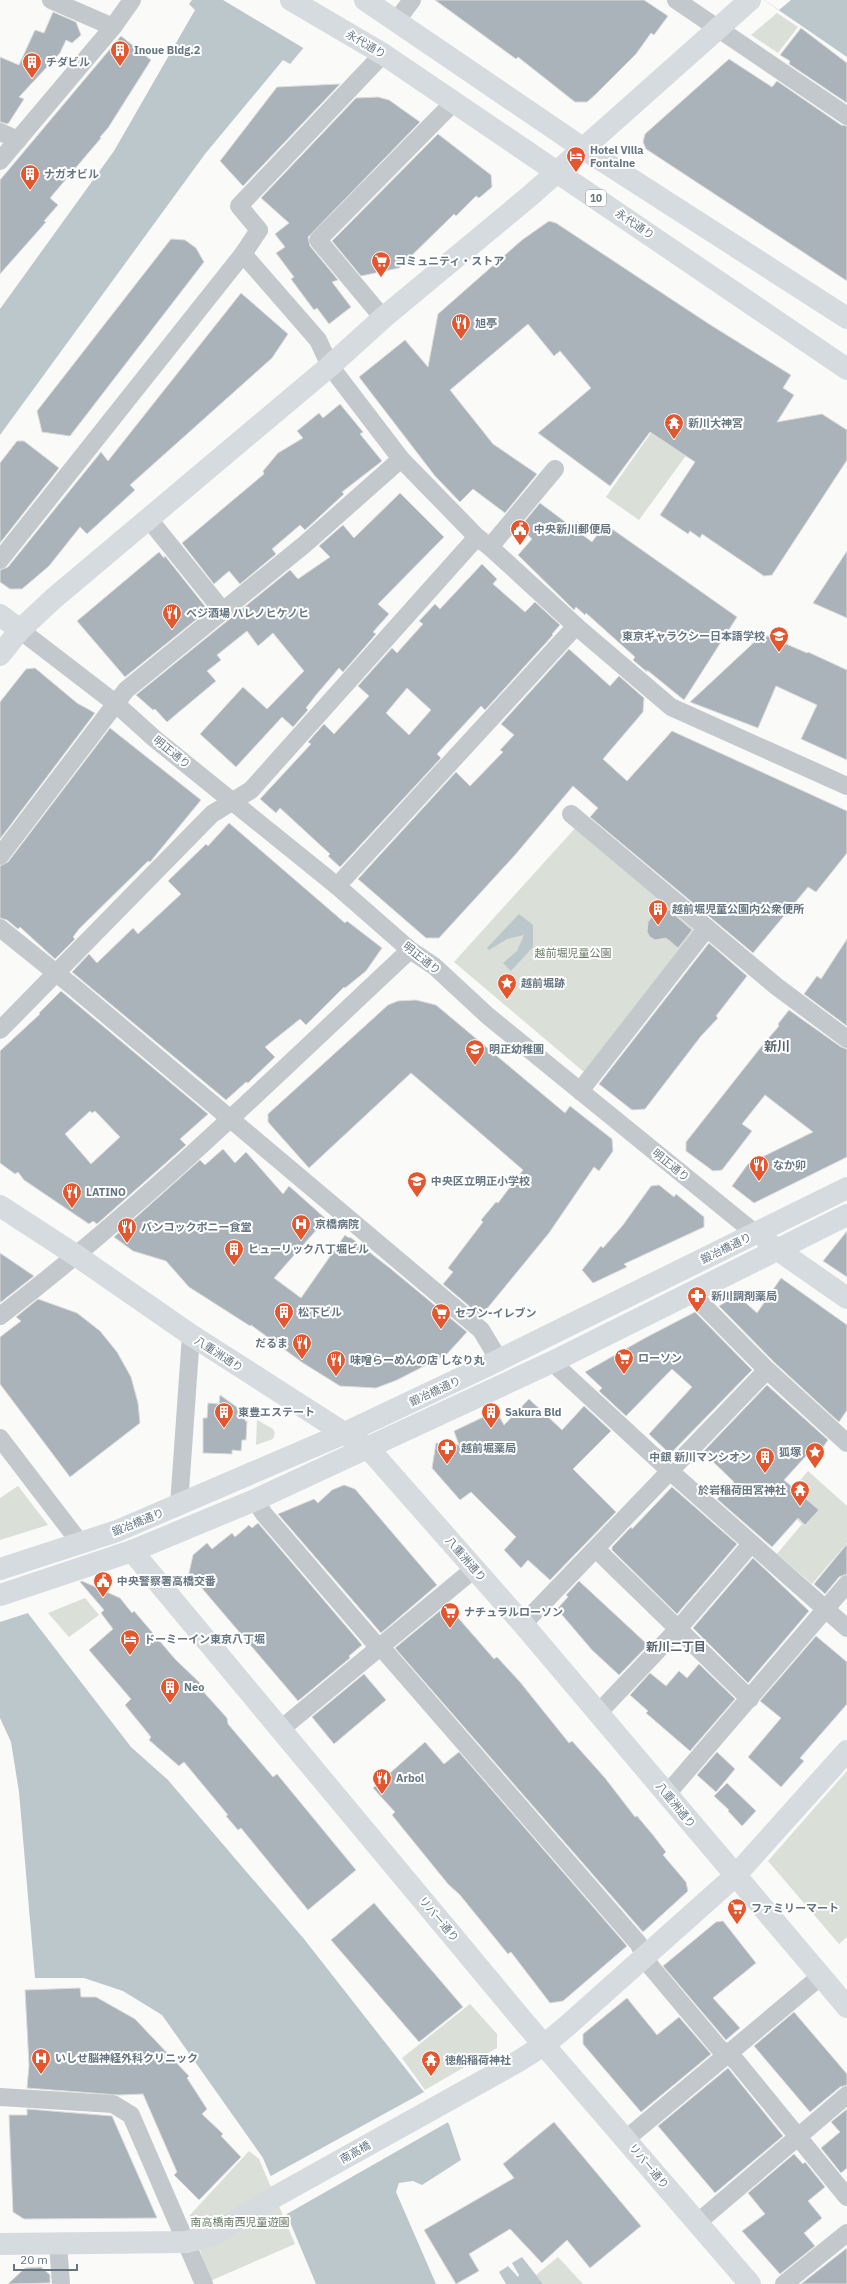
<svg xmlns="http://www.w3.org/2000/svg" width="847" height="2284" viewBox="0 0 847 2284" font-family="'IBM Plex Sans','Noto Sans JP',sans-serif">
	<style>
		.green { fill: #dadfd7 }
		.water { fill: #bbc7cb }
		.pier { fill: #fafaf8 }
		.building { fill: #aab3b9; stroke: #dcdcda; fill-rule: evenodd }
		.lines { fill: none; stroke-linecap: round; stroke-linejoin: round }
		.street { stroke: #c3c8cc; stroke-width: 18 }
		.secondary { stroke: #d6dbdf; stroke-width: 22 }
		.primary { stroke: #d6dbdf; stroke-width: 22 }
		.labels { text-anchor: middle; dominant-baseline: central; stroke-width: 4; stroke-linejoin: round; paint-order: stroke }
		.shield { fill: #fff; stroke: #939fa8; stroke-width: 1 }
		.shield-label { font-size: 10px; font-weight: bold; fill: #657683 }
		.street-label { font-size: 11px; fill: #657683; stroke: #fff }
		.poi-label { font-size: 11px; font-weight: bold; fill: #657683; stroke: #fff; text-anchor: start }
		.park-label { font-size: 11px; fill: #687a64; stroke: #fff }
		.neighbourhood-label { font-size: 12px; font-weight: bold; fill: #57646e; stroke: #fff }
		.quarter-label { font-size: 13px; font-weight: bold; fill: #57646e; stroke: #fff }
	</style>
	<rect width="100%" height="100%" fill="#fafaf8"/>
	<g class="green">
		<polygon points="777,13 798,27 778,53 751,35"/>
		<polygon points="672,403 706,428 639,520 606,497"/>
		<polygon points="577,826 697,929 584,1072 454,962"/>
		<polygon points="257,1420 273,1429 275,1433 273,1439 256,1445"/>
		<polygon points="808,1471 847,1506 847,1543 812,1584 777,1554 802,1524 780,1504"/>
		<polygon points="18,1486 48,1525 0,1540 0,1498"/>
		<polygon points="85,1598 99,1615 69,1637 48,1613"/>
		<polygon points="847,1771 847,1937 839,1944 768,1861"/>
		<polygon points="470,2004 497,2034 497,2048 425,2090 402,2058"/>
		<polygon points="249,2151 259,2159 295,2244 210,2281 189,2216"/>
		<polygon points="558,2257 583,2284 543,2284 536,2275"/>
	</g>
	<g class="water">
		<polygon points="192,0 344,0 290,64 283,60 205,154 0,435 0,309 114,151 195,10 189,4"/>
		<polygon points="764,0 847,0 847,57"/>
		<polygon points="519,914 533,925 533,947 511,971 503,963 517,951 524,935 507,939 489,950 487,948"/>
		<polygon points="0,1577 131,1747 168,1780 304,1939 449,2124 461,2160 422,2185 413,2181 399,2183 396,2192 436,2284 316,2284 263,2158 162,2015 123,1991 84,1978 35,1978 19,1792 11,1742 0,1718"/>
		<polygon points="522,2257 543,2284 506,2284 499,2272 508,2266 518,2277 519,2275 512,2263"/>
	</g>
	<g class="pier">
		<polygon points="223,0 346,0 305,49"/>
		<polygon points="764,0 791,0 779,10"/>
		<polygon points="0,1575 2,1576 31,1612 0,1622"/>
		<polygon points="424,2092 450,2121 285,2215 269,2177"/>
	</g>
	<g class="building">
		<polygon points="435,0 644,0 668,16 654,35 651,33 636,54 596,94 587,102 575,102 518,57 516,59"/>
		<polygon points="53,12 76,22 81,35 72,43 66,40 60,53 19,97 24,99 8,124 0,122 0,57 19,65 35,30 44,33"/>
		<polygon points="801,28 847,63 847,103 789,64 790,61 780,55"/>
		<polygon points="121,36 151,60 108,128 100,137 101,138 50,198 58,205 44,221 46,222 0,274 0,180"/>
		<polygon points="729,59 772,87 777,81 841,125 847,126 847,281 646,149 643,142 645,134"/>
		<polygon points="340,84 243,186 220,161 277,87"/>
		<polygon points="378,97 389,100 420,122 308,237 310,246 338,280 332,282 351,307 329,324 317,308 314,310 291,279 294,277 276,253 285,247 275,234 289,223 261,198 356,98"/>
		<polygon points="438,134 491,175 492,187 479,198 476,196 456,216 454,214 399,268 361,276 332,241"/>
		<polygon points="549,221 556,223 709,324 791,375 783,388 794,395 777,422 822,414 847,430 847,460 772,575 764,576 702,534 700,538 690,531 688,534 660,515 695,462 650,432 610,486 538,433 591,388 560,351 554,356 528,324 450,390 493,444 537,474 505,513 473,489 460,502 435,476 359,377 405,340 428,367 438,314 522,240"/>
		<polygon points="171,239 185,240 196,248 204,262 70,436 42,432 37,411"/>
		<polygon points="241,293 288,334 272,358 130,485 135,490 87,534 80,527 49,566 22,589 10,589 0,582 0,570 8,567 101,452 108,461"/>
		<polygon points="340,404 363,432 360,434 382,461 342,492 344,494 305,530 300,525 272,549 276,554 240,584 229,571 214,584 182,543 264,474 263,471 278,453 303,438 297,431 319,413 323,418"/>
		<polygon points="17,441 24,441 59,468 0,543 0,463"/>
		<polygon points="400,493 444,537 378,604 389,614 373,632 376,634 343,672 339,668 316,695 306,708 308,710 293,727 282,717 236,767 200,734 243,687 267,709 304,671 273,633 258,646 247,631 217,655 221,660 207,671 216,681 167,722 155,709 153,710 136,695 290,570 298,579 330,557 319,546 343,525 354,538"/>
		<polygon points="540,503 592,542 605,524 737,617 684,700 647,670 647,672 633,660 635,657 586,613 585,615 576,607 574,610 518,555 532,539 520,527"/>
		<polygon points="847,551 847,618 813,603"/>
		<polygon points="159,552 164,558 165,556 208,610 125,677 77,621"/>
		<path d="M482 564 497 579 493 584 525 612 535 602 560 625 552 634 553 635 485 710 481 706 437 754 441 758 340 867 328 856 330 854 280 808 276 813 260 799 311 744 308 742 324 724 334 734 369 696 358 686 392 648 397 653 423 624 419 621 435 604 440 609ZM407 688 431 710 409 735 386 713Z"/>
		<polygon points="763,634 807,653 808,652 847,670 847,760 801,739 817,705 776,686 758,728 690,702"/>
		<polygon points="569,649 610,686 619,676 644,698 643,712 603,759 627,781 672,731 847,811 847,853 816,892 808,887 753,953 590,817 598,808 573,786 515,855 439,938 426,938 358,879 456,772 470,786 503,752 500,750 514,735 501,724"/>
		<polygon points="35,668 77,703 95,713 0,839 0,702 26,669"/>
		<polygon points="110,728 201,800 150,862 148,861 79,929 73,937 75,939 55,959 20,927 18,929 7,920 0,918 0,866 8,862"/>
		<polygon points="229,823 345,923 347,921 382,948 366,971 345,988 344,987 306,1025 300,1019 265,1047 275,1057 248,1083 246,1082 226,1100 72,972 89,954 97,963 133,928 138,934 181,894 168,881 206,844 208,846"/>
		<polygon points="657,910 669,910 692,930 678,948 666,938 655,940 650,937 647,932 648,922"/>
		<polygon points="847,939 847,1026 804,994 817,976 821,979"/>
		<polygon points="709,943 747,976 716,1016 718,1018 701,1036 645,1109 632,1110 599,1084"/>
		<path d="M61 991 208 1114 180 1139 186 1145 97 1224 93 1221 89 1224 24 1180 18 1172 15 1174 0 1163V1051L40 1014 39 1013ZM90 1111 92 1113 95 1111 120 1137 91 1164 65 1134Z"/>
		<polygon points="416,1000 436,1005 565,1113 570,1106 612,1139 613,1151 599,1171 594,1167 549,1233 481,1316 443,1284 453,1272 448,1268 483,1222 481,1220 496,1202 498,1203 523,1170 411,1073 309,1168 268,1122 268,1114 388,1005 398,1001"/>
		<polygon points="789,1010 841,1047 847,1049 847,1157 754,1203 732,1186 748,1164 813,1132 765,1095 742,1124 752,1131 722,1170 713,1171 686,1151 686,1142 761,1047 779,1026 778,1024"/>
		<polygon points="223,1149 235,1163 246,1152 283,1194 289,1186 326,1219 274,1278 301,1298 345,1235 349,1238 350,1237 391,1269 467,1332 446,1355 397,1380 376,1388 340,1386 303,1363 251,1325 250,1326 189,1287 166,1261 133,1251 114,1237 200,1160 205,1165"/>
		<polygon points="659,1185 674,1197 676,1194 704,1217 704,1227 624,1264 627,1267 593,1283 582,1270 601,1246 603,1248 623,1225 651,1186"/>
		<polygon points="847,1231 847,1277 823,1261"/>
		<polygon points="0,1253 34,1276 1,1302 0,1302"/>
		<polygon points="781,1278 847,1325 847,1410 839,1422 774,1362 719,1306 737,1295 757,1313"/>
		<polygon points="38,1299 77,1313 100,1331 117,1352 131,1377 138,1403 140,1423 70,1477 0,1384 0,1337 21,1321 16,1317"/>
		<polygon points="695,1312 752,1370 670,1454 649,1434 692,1387 672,1369 626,1416 599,1391 602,1388 585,1372 645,1338"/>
		<polygon points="767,1385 828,1440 821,1450 816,1445 784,1480 819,1510 805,1525 798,1518 772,1547 717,1499 734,1482 703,1452"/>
		<polygon points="220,1395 245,1413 245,1421 247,1421 246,1440 242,1440 241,1451 232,1450 232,1454 203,1453 203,1418 207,1418 208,1403 219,1404"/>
		<polygon points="529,1399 562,1430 584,1406 611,1431 573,1469 616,1512 550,1580 528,1560 521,1568 504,1550 516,1537 471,1492 460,1500 432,1468 436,1443 459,1445 454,1431 496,1411 504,1425"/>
		<polygon points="344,1485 355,1489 437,1585 381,1633 278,1514 314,1499 318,1503 332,1490"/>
		<polygon points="672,1487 737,1544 677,1614 612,1550 612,1547 631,1527 632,1529"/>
		<polygon points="258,1523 362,1645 349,1656 350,1658 298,1701 189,1573 193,1555 207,1543 212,1549 232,1533 235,1537 249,1525 252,1528"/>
		<polygon points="847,1544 847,1574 839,1577 825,1594 814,1584"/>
		<polygon points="753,1558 809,1611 748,1683 693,1628"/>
		<polygon points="82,1581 120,1598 132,1613 134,1611 175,1659 202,1685 200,1688 227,1718 228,1724 273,1777 277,1774 356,1870 308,1910 241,1828 238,1830 226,1816 228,1815 184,1762 179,1766 149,1740 151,1737 125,1705 131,1699 89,1650 113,1629 101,1613 104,1610 80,1582"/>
		<polygon points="579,1581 648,1645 619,1675 592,1650 557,1609 568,1597 566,1595"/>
		<polygon points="447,1605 494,1659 497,1657 520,1682 569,1743 572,1741 605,1778 635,1817 637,1816 653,1835 666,1852 663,1855 686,1882 688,1891 643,1932 395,1648"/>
		<polygon points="816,1636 847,1662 847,1704 800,1758 804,1761 781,1787 748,1757 781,1718 760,1701"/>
		<polygon points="699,1664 735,1699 690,1751 646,1713 648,1711 630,1695 650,1673 666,1686 679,1671 687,1678"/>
		<polygon points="364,1674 386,1700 334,1744 312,1717"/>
		<polygon points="425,1742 444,1764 459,1752 627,1946 563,2001 550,2003 511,1952 508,1954 460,1895 448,1884 392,1815 395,1812 373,1788"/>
		<polygon points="717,1752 735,1769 716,1792 697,1775"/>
		<polygon points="727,1783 756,1811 742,1826 728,1811 729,1810 714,1796"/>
		<polygon points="374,1903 463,2007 419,2042 331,1940"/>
		<polygon points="723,1921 756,1963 713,1998 740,2028 726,2040 663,1966 716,1922"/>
		<polygon points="80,1988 81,1997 96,1997 135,2019 189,2076 187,2078 207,2109 202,2114 223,2134 221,2136 241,2157 199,2200 174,2175 177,2172 143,2094 118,2095 27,2088 29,2065 25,1990"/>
		<polygon points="627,1998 657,2035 679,2017 711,2054 641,2112 583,2044 583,2034"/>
		<polygon points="794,2012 847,2074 847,2085 840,2087 810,2112 754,2046"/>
		<polygon points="728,2068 783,2136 715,2193 658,2126"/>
		<polygon points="27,2109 112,2116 157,2218 24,2219 13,2212 9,2115 27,2115"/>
		<polygon points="847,2109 847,2168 841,2173 821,2148 840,2132 831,2122"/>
		<polygon points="554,2122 641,2226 590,2268 567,2240 542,2263 510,2229 469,2254 479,2271 456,2284 424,2230 514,2178 503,2164"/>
		<polygon points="794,2154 803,2164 805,2162 825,2187 808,2201 822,2218 804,2233 815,2246 780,2274 742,2231 765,2214 748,2193"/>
		<polygon points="847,2248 847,2284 801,2284 829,2262"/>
		<polygon points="41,2267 50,2275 50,2283 8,2284 25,2268"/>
	</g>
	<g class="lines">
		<g class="street">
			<polyline points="51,0 113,27"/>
			<polyline points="676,0 847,116"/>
			<polyline points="397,20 412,0"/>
			<polyline points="0,132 18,140"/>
			<polyline points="0,161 113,27 132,0"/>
			<polyline points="243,254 318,340 330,366 401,459 477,537 490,547 576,626 671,707 847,786"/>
			<polyline points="383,318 318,240 454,102"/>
			<polyline points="148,518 222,610"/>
			<polyline points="490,547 555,469"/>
			<polyline points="0,560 243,254 259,230 239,206 383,54"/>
			<polyline points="20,630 115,703 155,739 337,886 410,950 434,966 488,1016 756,1234"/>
			<polyline points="571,814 776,986 847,1039"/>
			<polyline points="0,856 126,690 305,544 401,459"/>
			<polyline points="337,886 576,626"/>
			<polyline points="0,928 76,989 481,1330 499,1360"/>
			<polyline points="0,1030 212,814 251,790 477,537"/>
			<polyline points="580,1091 707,928"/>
			<polyline points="691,1293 767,1370 847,1443"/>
			<path d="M0 1316C145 1205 276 1075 410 950"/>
			<polyline points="552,1362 671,1472 847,1628"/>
			<polyline points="0,1438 81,1544"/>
			<polyline points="255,1500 264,1514 373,1641 387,1654 638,1943 651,1967 719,2048 736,2061 847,2197"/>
			<polyline points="179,1505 191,1335"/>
			<polyline points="597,1550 750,1699"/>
			<polyline points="523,1624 767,1370"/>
			<polyline points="599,1712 678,1629 751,1544"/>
			<polyline points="281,1729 474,1569"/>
			<polyline points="667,1794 847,1584"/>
			<polyline points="0,2097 113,2104 131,2115 204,2284"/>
			<polyline points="626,2139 821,1976"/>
			<polyline points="697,2223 847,2095"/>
			<polyline points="58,2244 61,2284"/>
			<polyline points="784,2284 847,2233"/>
		</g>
		<g class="secondary">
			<polyline points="0,615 20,630"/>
			<polyline points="0,655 20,630 53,599 330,366 383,318 531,195 750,0"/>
			<polyline points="0,1206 77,1256 191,1335 369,1449 523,1624 847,2007"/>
			<polyline points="768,1243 847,1298"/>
			<polyline points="132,1551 525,2023 750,2284"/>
			<polyline points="0,1569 117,1531 345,1433 499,1360 847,1188"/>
			<polyline points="0,1595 132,1551 255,1500 552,1362 847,1215"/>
			<polyline points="0,2244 186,2242 213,2235 271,2199 517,2062 544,2045 567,2026 735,1876 847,1751"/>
		</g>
		<g class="primary">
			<polyline points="291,0 383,54 847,369"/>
			<polyline points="365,0 584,149 847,318"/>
		</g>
	</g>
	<defs>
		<g id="building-pin" transform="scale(1)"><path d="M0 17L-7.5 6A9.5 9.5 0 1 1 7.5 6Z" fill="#e4572e" stroke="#fff"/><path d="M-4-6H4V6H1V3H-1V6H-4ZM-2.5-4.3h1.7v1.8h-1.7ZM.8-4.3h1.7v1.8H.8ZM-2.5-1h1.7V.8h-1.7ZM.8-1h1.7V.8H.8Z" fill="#fff"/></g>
		<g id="hotel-pin" transform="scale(1)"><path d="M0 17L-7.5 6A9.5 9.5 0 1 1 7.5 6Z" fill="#e4572e" stroke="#fff"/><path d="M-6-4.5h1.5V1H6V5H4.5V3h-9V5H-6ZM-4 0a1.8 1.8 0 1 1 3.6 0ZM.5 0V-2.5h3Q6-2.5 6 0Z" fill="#fff"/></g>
		<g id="supermarket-pin" transform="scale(1)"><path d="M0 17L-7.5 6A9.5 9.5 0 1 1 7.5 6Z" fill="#e4572e" stroke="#fff"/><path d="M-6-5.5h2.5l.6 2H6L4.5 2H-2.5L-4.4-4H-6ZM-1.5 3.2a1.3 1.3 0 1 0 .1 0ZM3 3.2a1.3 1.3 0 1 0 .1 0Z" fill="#fff"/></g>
		<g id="restaurant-pin" transform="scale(1)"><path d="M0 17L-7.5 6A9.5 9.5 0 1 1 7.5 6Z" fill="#e4572e" stroke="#fff"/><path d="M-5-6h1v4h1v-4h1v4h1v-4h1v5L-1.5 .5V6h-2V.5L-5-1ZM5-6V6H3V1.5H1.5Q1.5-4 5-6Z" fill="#fff"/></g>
		<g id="temple-pin" transform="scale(1)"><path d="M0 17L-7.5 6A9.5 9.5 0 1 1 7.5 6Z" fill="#e4572e" stroke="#fff"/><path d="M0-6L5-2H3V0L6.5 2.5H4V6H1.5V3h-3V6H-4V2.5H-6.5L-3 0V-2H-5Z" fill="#fff"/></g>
		<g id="civic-pin" transform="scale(1)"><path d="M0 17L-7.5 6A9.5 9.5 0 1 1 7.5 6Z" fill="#e4572e" stroke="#fff"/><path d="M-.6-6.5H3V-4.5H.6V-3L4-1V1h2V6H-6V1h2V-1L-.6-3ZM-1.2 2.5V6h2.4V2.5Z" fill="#fff"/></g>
		<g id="school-pin" transform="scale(1)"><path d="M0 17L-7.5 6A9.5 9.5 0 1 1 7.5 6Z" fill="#e4572e" stroke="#fff"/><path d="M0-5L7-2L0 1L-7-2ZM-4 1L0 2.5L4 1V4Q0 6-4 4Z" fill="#fff"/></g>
		<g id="sight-pin" transform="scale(1)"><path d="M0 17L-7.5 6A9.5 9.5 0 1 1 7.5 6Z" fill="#e4572e" stroke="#fff"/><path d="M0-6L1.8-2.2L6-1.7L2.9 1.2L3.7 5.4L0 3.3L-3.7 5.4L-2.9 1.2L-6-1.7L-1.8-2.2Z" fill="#fff"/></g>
		<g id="hospital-pin" transform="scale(1)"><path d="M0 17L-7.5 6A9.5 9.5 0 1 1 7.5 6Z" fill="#e4572e" stroke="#fff"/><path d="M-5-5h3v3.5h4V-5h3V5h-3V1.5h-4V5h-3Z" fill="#fff"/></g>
		<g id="pharmacy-pin" transform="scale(1)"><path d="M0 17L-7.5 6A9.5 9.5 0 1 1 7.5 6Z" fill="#e4572e" stroke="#fff"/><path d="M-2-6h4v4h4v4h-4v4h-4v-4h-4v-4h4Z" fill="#fff"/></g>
	</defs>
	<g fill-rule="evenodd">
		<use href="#building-pin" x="120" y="50"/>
		<use href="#building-pin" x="32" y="62"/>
		<use href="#hotel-pin" x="576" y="156"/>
		<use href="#building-pin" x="30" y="174"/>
		<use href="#supermarket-pin" x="381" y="261"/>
		<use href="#restaurant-pin" x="461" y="323"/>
		<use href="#temple-pin" x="674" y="423"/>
		<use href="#civic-pin" x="520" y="529"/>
		<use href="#restaurant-pin" x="172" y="613"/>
		<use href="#school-pin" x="779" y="636"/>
		<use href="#building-pin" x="658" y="909"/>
		<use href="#sight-pin" x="507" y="983"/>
		<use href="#school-pin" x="475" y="1049"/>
		<use href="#restaurant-pin" x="759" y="1165"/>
		<use href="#school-pin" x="417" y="1181"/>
		<use href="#restaurant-pin" x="72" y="1192"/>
		<use href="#hospital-pin" x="301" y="1224"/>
		<use href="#restaurant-pin" x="127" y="1227"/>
		<use href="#building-pin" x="234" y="1249"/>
		<use href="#pharmacy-pin" x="697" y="1296"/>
		<use href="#building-pin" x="284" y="1312"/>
		<use href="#supermarket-pin" x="441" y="1313"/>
		<use href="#restaurant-pin" x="302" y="1343"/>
		<use href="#supermarket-pin" x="624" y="1358"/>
		<use href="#restaurant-pin" x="336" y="1360"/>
		<use href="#building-pin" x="224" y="1412"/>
		<use href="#building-pin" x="491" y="1412"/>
		<use href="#pharmacy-pin" x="447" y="1448"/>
		<use href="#sight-pin" x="815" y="1452"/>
		<use href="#building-pin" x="765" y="1457"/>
		<use href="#temple-pin" x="800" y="1490"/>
		<use href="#civic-pin" x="103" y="1581"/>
		<use href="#supermarket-pin" x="450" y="1612"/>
		<use href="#hotel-pin" x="130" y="1639"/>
		<use href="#building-pin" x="170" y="1687"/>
		<use href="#restaurant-pin" x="382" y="1778"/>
		<use href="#supermarket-pin" x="737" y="1908"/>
		<use href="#hospital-pin" x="41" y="2058"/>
		<use href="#temple-pin" x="431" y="2060"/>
	</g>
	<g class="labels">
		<rect class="shield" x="586" y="190" width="20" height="16" rx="3"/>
		<g class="shield-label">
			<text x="596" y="198">10</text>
		</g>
		<g class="street-label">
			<text transform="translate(366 44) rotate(30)">永代通り</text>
			<text transform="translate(635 224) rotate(34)">永代通り</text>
			<text transform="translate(172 752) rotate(39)">明正通り</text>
			<text transform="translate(422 958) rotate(38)">明正通り</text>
			<text transform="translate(671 1165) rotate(39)">明正通り</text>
			<text transform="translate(726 1248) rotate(-26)">鍛冶橋通り</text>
			<text transform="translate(219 1354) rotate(33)">八重洲通り</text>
			<text transform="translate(435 1391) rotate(-25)">鍛冶橋通り</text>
			<text transform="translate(138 1522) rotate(-22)">鍛冶橋通り</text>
			<text transform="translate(466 1559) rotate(49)">八重洲通り</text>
			<text transform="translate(676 1805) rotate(51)">八重洲通り</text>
			<text transform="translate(439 1919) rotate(50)">リバー通り</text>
			<text transform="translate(355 2152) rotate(-29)">南高橋</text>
			<text transform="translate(649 2166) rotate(50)">リバー通り</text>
		</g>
		<g class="poi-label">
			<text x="134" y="50">Inoue Bldg.2</text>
			<text x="46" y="62">チダビル</text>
			<text x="590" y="150">Hotel Villa<tspan x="590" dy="13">Fontaine</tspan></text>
			<text x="44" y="174">ナガオビル</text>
			<text x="395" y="261">コミュニティ・ストア</text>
			<text x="475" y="323">旭亭</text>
			<text x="688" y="423">新川大神宮</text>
			<text x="534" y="529">中央新川郵便局</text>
			<text x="186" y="613">ベジ酒場 ハレノヒケノヒ</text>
			<text x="765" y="636" text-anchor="end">東京ギャラクシー日本語学校</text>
			<text x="672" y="909">越前堀児童公園内公衆便所</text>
			<text x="521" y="983">越前堀跡</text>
			<text x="489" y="1049">明正幼稚園</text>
			<text x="773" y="1165">なか卯</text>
			<text x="431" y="1181">中央区立明正小学校</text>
			<text x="86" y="1192">LATINO</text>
			<text x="315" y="1224">京橋病院</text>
			<text x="141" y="1227">バンコックポニー食堂</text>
			<text x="248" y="1249">ヒューリック八丁堀ビル</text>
			<text x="711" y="1296">新川調剤薬局</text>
			<text x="298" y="1312">松下ビル</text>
			<text x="455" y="1313">セブン-イレブン</text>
			<text x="288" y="1343" text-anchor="end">だるま</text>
			<text x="638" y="1358">ローソン</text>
			<text x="350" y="1360">味噌らーめんの店 しなり丸</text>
			<text x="238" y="1412">東豊エステート</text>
			<text x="505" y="1412">Sakura Bld</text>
			<text x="461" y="1448">越前堀薬局</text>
			<text x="801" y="1452" text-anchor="end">狐塚</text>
			<text x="751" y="1457" text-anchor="end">中銀 新川マンシオン</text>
			<text x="786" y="1490" text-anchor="end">於岩稲荷田宮神社</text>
			<text x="117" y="1581">中央警察署高橋交番</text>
			<text x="464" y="1612">ナチュラルローソン</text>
			<text x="144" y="1639">ドーミーイン東京八丁堀</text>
			<text x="184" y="1687">Neo</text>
			<text x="396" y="1778">Arbol</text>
			<text x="751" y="1908">ファミリーマート</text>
			<text x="55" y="2058">いしせ脳神経外科クリニック</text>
			<text x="445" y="2060">徳船稲荷神社</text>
		</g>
		<g class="park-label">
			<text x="573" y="953">越前堀児童公園</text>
			<text x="240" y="2222">南高橋南西児童遊園</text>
		</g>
		<g class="neighbourhood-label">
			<text x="676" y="1646">新川二丁目</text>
		</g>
		<g class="quarter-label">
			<text x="777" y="1046">新川</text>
		</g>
	</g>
	<path d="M14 2264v6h63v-6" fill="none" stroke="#657683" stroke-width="2"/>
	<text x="20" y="2264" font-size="12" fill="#657683" stroke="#ffffff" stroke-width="3" paint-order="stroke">20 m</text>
</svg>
